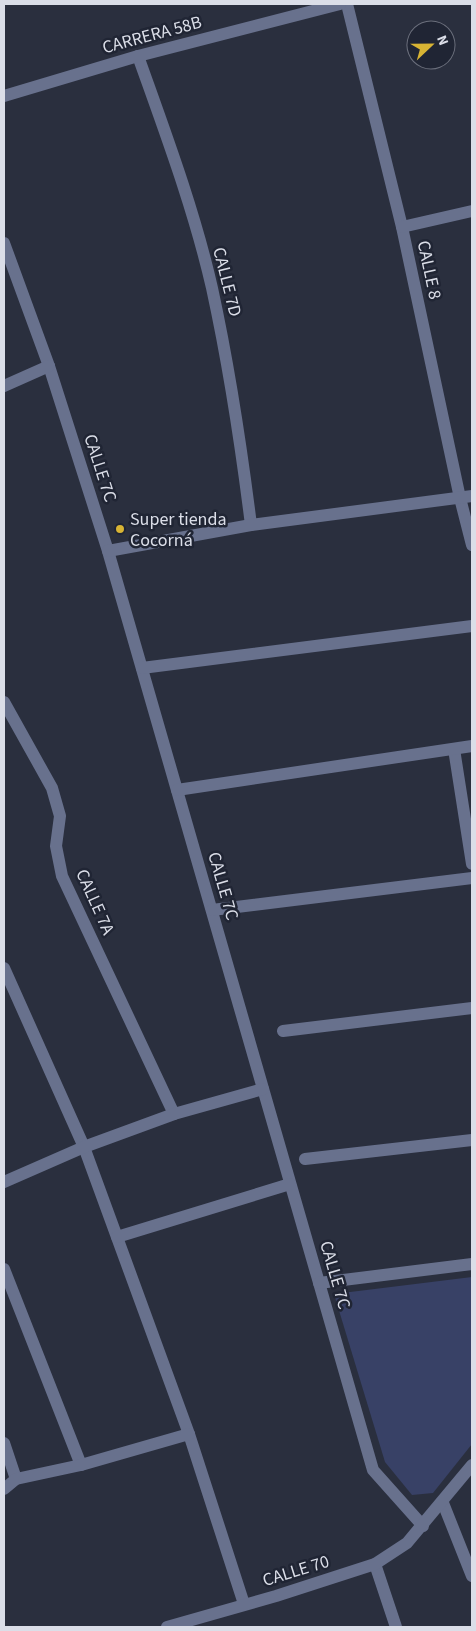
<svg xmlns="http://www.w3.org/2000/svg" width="476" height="1631" viewBox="0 0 476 1631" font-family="'Source Sans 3',sans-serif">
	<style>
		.green { fill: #384166 }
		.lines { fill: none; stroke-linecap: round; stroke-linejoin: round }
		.minor { stroke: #68718d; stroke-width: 12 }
		.poi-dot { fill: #d8b434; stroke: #202534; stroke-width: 2 }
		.labels { text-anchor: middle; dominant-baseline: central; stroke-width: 5; stroke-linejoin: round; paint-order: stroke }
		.street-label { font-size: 18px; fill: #dbdee8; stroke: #202534 }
		.poi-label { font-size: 18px; fill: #dbdee8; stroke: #202534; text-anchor: start }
	</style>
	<rect width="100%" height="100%" fill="#2a2f3e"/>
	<polygon class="green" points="472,1277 472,1444 433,1493 412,1495 385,1462 334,1294"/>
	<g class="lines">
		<g class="minor">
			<polyline points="347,4 402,227 460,498 472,545"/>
			<path d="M138 56C165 132 194 209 212 288 229 366 241 445 251 525"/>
			<polyline points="4,96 138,56 340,4"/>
			<polyline points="402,227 472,211"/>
			<polyline points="4,243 49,366 108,551 373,1470 423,1526"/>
			<polyline points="4,386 49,366"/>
			<polyline points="108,551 251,525 472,496"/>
			<polyline points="142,668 472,626"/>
			<polyline points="4,702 52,788 60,816 56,846 62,876 174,1114"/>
			<polyline points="454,749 472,864"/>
			<polyline points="177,790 472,746"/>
			<polyline points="212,910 472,878"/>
			<polyline points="4,968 84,1147 189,1434 244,1604"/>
			<polyline points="283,1031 472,1008"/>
			<polyline points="305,1159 472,1140"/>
			<polyline points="4,1182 84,1147 174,1114 263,1089"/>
			<polyline points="117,1237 290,1184"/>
			<polyline points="4,1269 81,1465"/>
			<polyline points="319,1283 472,1264"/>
			<polyline points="4,1443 16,1479"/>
			<polyline points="4,1489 16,1479 81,1465 189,1434"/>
			<polyline points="443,1503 472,1576"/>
			<polyline points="375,1564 396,1627"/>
			<polyline points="167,1627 276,1596 375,1564 407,1543 472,1465"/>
		</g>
	</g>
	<circle class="poi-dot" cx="120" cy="529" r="5"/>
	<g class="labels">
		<g class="street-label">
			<text transform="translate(152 35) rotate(-15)">CARRERA 58B</text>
			<text transform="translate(429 270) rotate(78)">CALLE 8</text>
			<text transform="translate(227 282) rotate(76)">CALLE 7D</text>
			<text transform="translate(100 468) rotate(72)">CALLE 7C</text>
			<text transform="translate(223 886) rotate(74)">CALLE 7C</text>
			<text transform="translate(95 902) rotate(66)">CALLE 7A</text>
			<text transform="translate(335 1275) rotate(74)">CALLE 7C</text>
			<text transform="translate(296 1571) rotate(-17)">CALLE 70</text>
		</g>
		<g class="poi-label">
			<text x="130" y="519">Super tienda<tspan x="130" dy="21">Cocorná</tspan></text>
		</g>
	</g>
	<rect width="476" height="1631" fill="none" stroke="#dbdee8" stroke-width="10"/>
	<g transform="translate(431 45) rotate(68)"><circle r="24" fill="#202534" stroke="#6b6f7c"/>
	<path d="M0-4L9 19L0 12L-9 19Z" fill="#d8b434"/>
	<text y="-8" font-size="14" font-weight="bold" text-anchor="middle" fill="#dbdee8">N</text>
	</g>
</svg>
